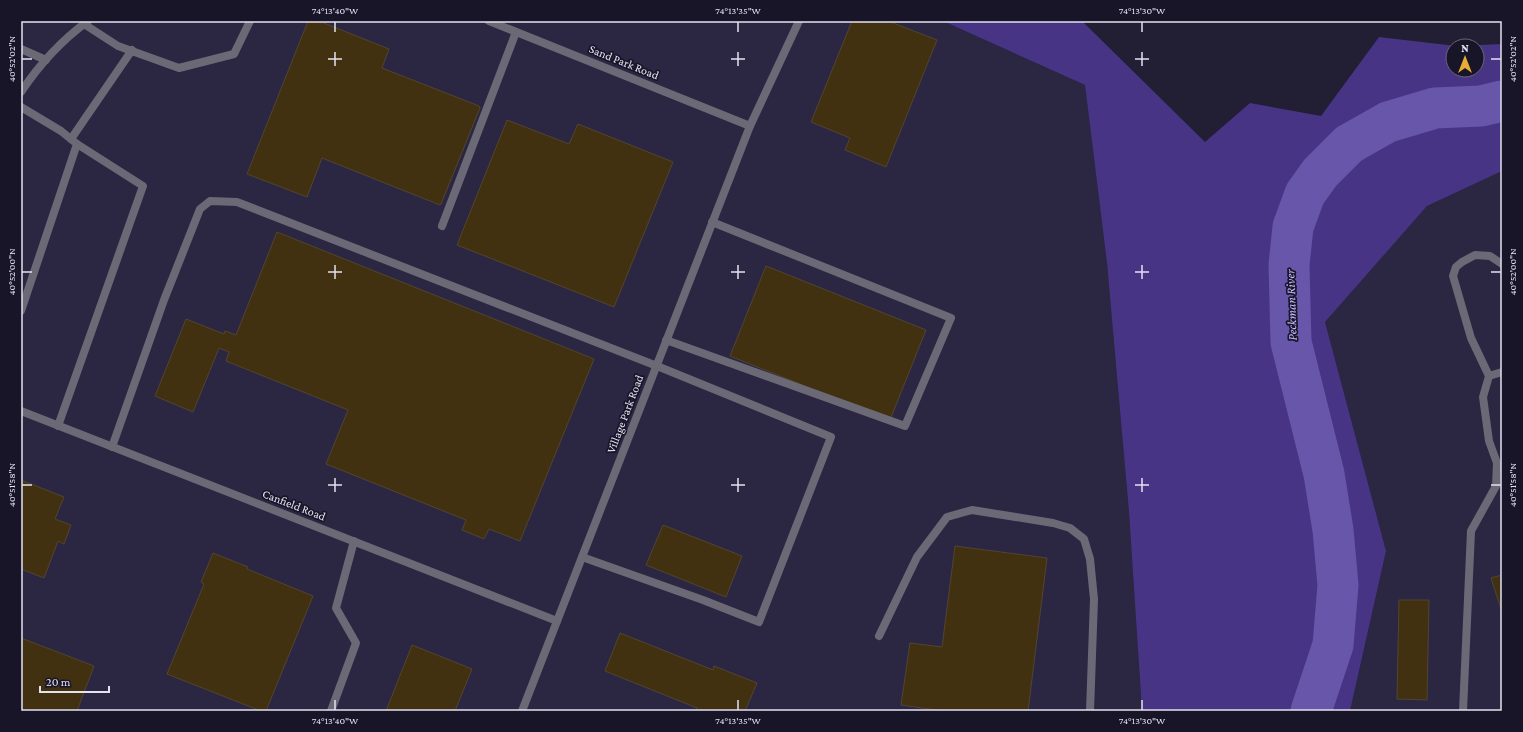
<svg xmlns="http://www.w3.org/2000/svg" width="1523" height="732" viewBox="0 0 1523 732" font-family="'Crimson Pro',serif">
	<style>
		.built { fill: #2b2742 }
		.forest { fill: #483485; fill-rule: evenodd }
		.lines { fill: none; stroke-linecap: round; stroke-linejoin: round }
		.river { stroke: #6756aa; stroke-width: 41 }
		.building { fill: #413111; stroke: #52452f }
		.service { stroke: #6b6975; stroke-width: 8 }
		.minor { stroke: #6b6975; stroke-width: 8 }
		.ticks { fill: none; stroke: #e3e2f0; stroke-width: 1.5 }
		.labels { text-anchor: middle; dominant-baseline: central; stroke-width: 3.5; stroke-linejoin: round; paint-order: stroke }
		.street-label { font-size: 12px; fill: #e3e2f0; stroke: #181529 }
		.water-label { font-size: 13px; font-style: italic; fill: #c4baff; stroke: #181529 }
		.neatline { fill: none; stroke: #e3e2f0; stroke-width: 1.5 }
		.ticks-label { font-size: 10px; text-anchor: middle; fill: #e3e2f0 }
	</style>
	<rect width="100%" height="100%" fill="#221e33"/>
	<g class="built">
		<polygon points="21,21 943,21 1085,85 1107,263 1129,512 1142,711 21,711"/>
		<polygon points="1502,171 1502,711 1350,711 1386,551 1325,322 1427,206"/>
	</g>
	<path class="forest" d="M943 21H1082L1205 142 1250 103 1321 116 1379 37 1456 46 1502 44V171L1427 206 1325 322 1386 551 1350 711H1142L1129 512 1107 263 1085 85ZM1453 46H1477V70H1453Z"/>
	<g class="lines">
		<polyline class="river" points="1311,711 1333,645 1338,585 1333,530 1324,474 1291,342 1289,265 1293,227 1305,194 1320,173 1349,144 1388,122 1435,108 1481,106 1502,101"/>
	</g>
	<g class="building">
		<polygon points="308,21 319,21 389,49 382,68 479,106 480,108 441,204 440,205 322,158 307,197 247,174"/>
		<polygon points="852,21 888,21 937,40 886,167 845,150 850,138 811,122"/>
		<polygon points="507,120 569,144 578,124 673,162 614,307 457,245"/>
		<polygon points="277,232 594,359 520,541 489,529 484,539 462,530 466,520 326,464 348,410 226,361 229,352 219,348 193,412 155,396 186,319 224,334 225,331 236,335"/>
		<polygon points="766,266 926,330 890,420 730,356"/>
		<polygon points="21,480 64,497 55,519 71,525 64,544 58,541 44,578 21,569"/>
		<polygon points="663,525 742,556 726,597 646,565"/>
		<polygon points="955,546 1047,558 1028,711 943,711 901,705 910,643 942,647"/>
		<polygon points="213,553 248,567 247,569 313,596 266,711 261,711 167,674 204,584 201,582"/>
		<polygon points="1502,575 1502,612 1491,578"/>
		<polygon points="1399,600 1429,600 1427,700 1397,699"/>
		<polygon points="620,633 713,670 714,666 757,683 745,711 696,711 697,708 605,671"/>
		<polygon points="21,638 94,666 77,711 21,711"/>
		<polygon points="412,645 472,669 455,711 386,711"/>
	</g>
	<g class="lines">
		<g class="service">
			<polyline points="84,24 118,46 179,68 234,54 250,21"/>
			<polyline points="21,49 46,60"/>
			<polyline points="21,107 61,131 77,144 21,311"/>
			<polyline points="750,126 799,21"/>
			<polyline points="71,139 132,50"/>
			<polyline points="442,226 516,32"/>
			<polyline points="666,340 905,426 951,318 712,222"/>
			<polyline points="1489,376 1502,372"/>
			<polyline points="58,426 143,186 77,144"/>
			<polyline points="112,447 164,300 200,209 210,201 237,202 657,366 831,437 759,622 703,600 582,557"/>
			<polyline points="879,636 917,557 947,517 972,510 1053,523 1070,528 1084,539 1090,559 1094,599 1090,711"/>
			<polyline points="331,711 356,643 336,608 354,541"/>
			<polyline points="1463,711 1471,531 1496,486 1497,463 1489,441 1483,397 1489,376 1471,338 1453,276 1456,267 1462,262 1475,255 1490,256 1502,264"/>
		</g>
		<g class="minor">
			<polyline points="489,21 750,126 522,711"/>
			<path d="M21 92C39 65 62 40 88 21"/>
			<polyline points="21,411 557,621"/>
		</g>
	</g>
	<path class="ticks" d="M335 22V32M738 22V32M1142 22V32M335 52V66M738 52V66M1142 52V66M22 59H32M328 59H342M731 59H745M1135 59H1149M1491 59H1501M335 265V279M738 265V279M1142 265V279M22 272H32M328 272H342M731 272H745M1135 272H1149M1491 272H1501M335 478V492M738 478V492M1142 478V492M22 485H32M328 485H342M731 485H745M1135 485H1149M1491 485H1501M335 700V710M738 700V710M1142 700V710"/>
	<g class="labels">
		<g class="street-label">
			<text transform="translate(624 62) rotate(22)">Sand Park Road</text>
			<text transform="translate(625 414) rotate(-69)">Village Park Road</text>
			<text transform="translate(294 505) rotate(21)">Canfield Road</text>
		</g>
		<g class="water-label">
			<text transform="translate(1291 305) rotate(-92)">Peckman River</text>
		</g>
	</g>
	<rect width="1523" height="732" fill="none" stroke="#181529" stroke-width="44"/>
	<g transform="translate(1465 58)"><circle r="19" fill="#181529" stroke="#696779"/>
	<path d="M0-3L7 15L0 10L-7 15Z" fill="#e6ad36"/>
	<text y="-6" font-size="11" font-weight="bold" text-anchor="middle" fill="#e3e2f0">N</text>
	</g>
	<path d="M40 686v6h69v-6" fill="none" stroke="#e3e2f0" stroke-width="2"/>
	<text x="46" y="686" font-size="12" fill="#e3e2f0" stroke="#181529" stroke-width="3" paint-order="stroke">20 m</text>
	<rect x="22" y="22" width="1479" height="688" class="neatline"/>
	<g class="ticks-label">
		<text x="335" y="14">74°13'40"W</text>
		<text x="738" y="14">74°13'35"W</text>
		<text x="1142" y="14">74°13'30"W</text>
		<text transform="translate(11 59) rotate(-90)" y="4">40°52'02"N</text>
		<text transform="translate(1512 59) rotate(-90)" y="4">40°52'02"N</text>
		<text transform="translate(11 272) rotate(-90)" y="4">40°52'00"N</text>
		<text transform="translate(1512 272) rotate(-90)" y="4">40°52'00"N</text>
		<text transform="translate(11 485) rotate(-90)" y="4">40°51'58"N</text>
		<text transform="translate(1512 485) rotate(-90)" y="4">40°51'58"N</text>
		<text x="335" y="724">74°13'40"W</text>
		<text x="738" y="724">74°13'35"W</text>
		<text x="1142" y="724">74°13'30"W</text>
	</g>
</svg>
